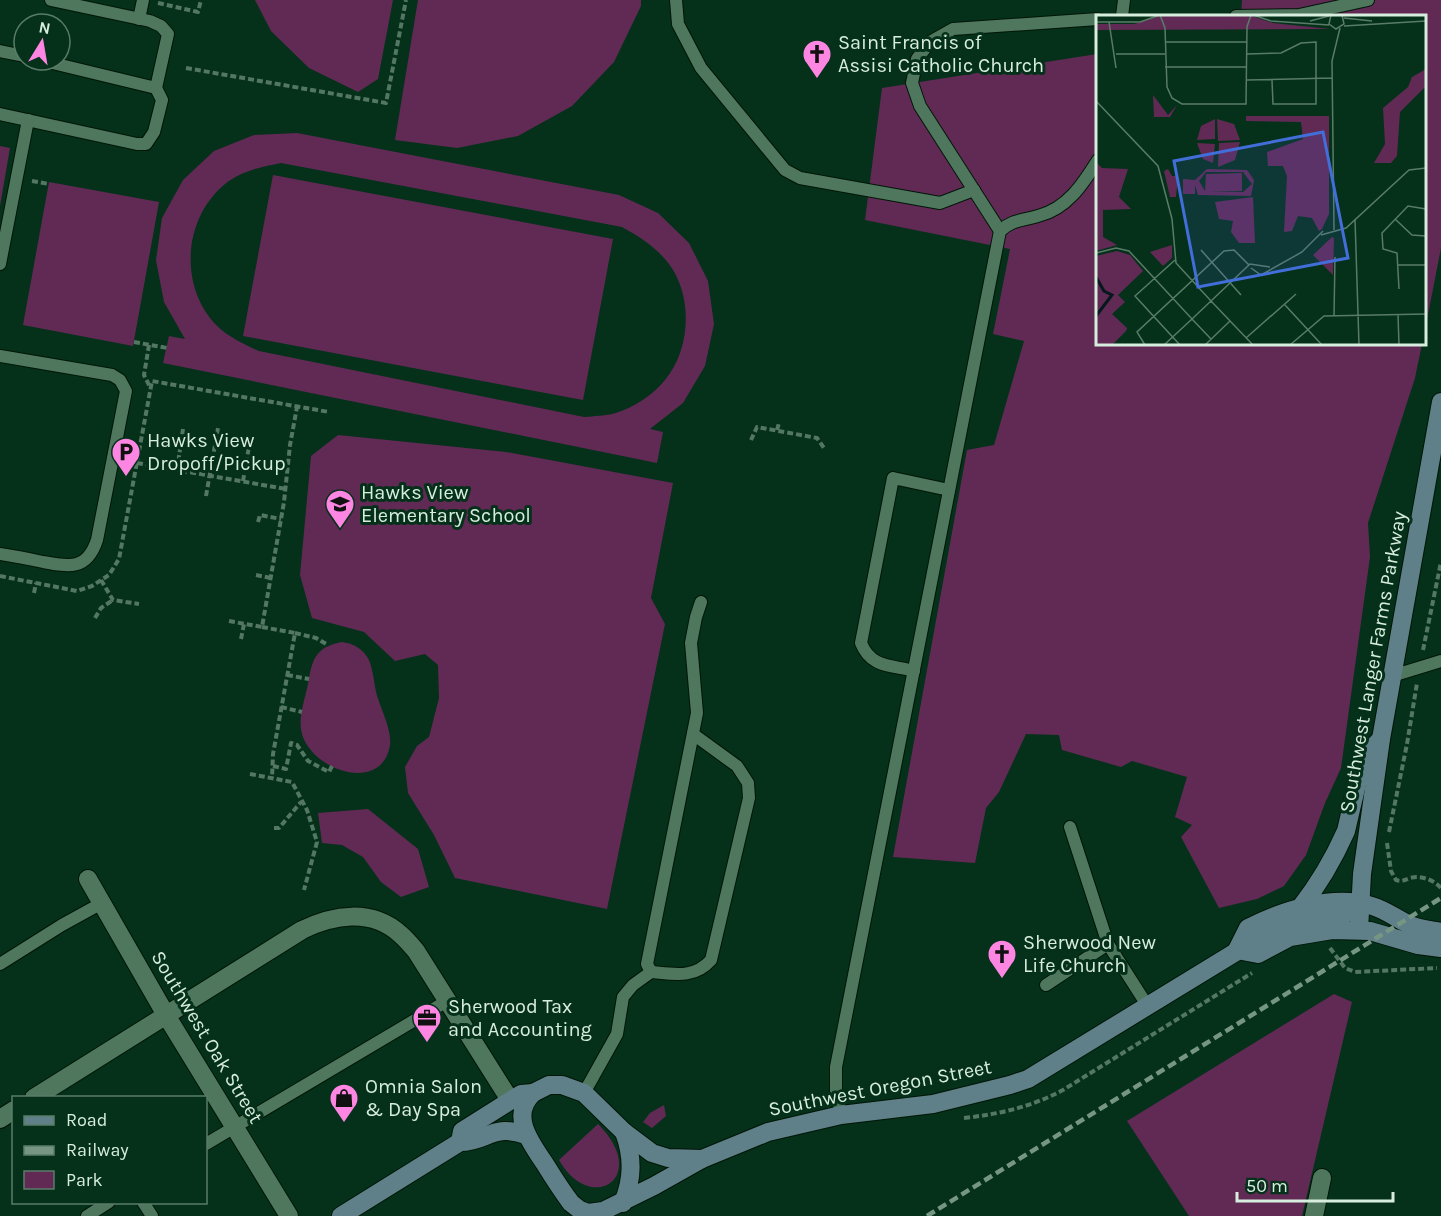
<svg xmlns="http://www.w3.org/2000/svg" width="1441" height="1216" viewBox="0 0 1441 1216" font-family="Karla,sans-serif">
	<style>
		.green { fill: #612a55; fill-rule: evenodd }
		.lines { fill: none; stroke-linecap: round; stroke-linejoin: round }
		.lane-casing { stroke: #001607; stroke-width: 14 }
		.street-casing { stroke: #001607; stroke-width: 20 }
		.secondary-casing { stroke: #001607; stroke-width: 20 }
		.path { stroke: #547763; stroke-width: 4; stroke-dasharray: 6 3; stroke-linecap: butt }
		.lane { stroke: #4e775d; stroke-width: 12 }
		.street { stroke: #4e775d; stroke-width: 18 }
		.secondary { stroke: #5f8088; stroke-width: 18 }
		.rail { stroke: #769683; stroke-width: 4.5; stroke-dasharray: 9 4.5; stroke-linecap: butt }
		.labels { text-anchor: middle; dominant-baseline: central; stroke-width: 6; stroke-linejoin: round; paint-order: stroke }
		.poi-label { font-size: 20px; fill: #d7edde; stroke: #05301a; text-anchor: start }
		.street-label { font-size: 20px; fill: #d7edde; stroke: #05301a }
		.inset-river { fill: none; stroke: #06181c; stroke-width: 3 }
		.inset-road { fill: none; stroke: #597c68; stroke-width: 1.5 }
		.view { fill: #426ed9; fill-opacity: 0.15; stroke: #426ed9; stroke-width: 3 }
		.inset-edge { fill: none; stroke: #d7edde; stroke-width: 3 }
	</style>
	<rect width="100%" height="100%" fill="#05301a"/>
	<g class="green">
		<polygon points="255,0 393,0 378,79 358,92 309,68 271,31"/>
		<polygon points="418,0 641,0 641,6 614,62 572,106 518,136 457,148 395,140"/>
		<polygon points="1242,0 1441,0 1441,248 1425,330 1424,16 1241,16"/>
		<polygon points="1097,54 1098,344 1422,344 1415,378 1368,523 1370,557 1341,768 1325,803 1306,855 1284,886 1257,899 1219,908 1181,837 1192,825 1175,817 1187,777 1132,761 1121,767 1062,750 1059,735 1026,734 999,792 986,808 975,863 893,857 967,450 994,445 1024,341 993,334 1010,249 865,220 882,88"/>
		<path d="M297 133 619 195 658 213 689 243 708 281 714 324 705 366 683 403 650 429 663 432 657 463 163 363 169 336 185 339 164 302 156 260 162 218 183 180 214 151 254 135ZM281 163 622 227C640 237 656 247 669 264 693 296 691 349 665 380 653 395 634 407 616 413 606 416 594 416 584 417L259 351C241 343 222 334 210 318 179 278 186 216 225 184 241 171 261 167 281 163Z"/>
		<polygon points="0,146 10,148 0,206"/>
		<polygon points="273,175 613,239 583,400 243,336"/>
		<polygon points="49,182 159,202 133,346 23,325"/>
		<polygon points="338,435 506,452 673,483 651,598 665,624 607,909 455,878 434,835 408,793 405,767 417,746 429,737 439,698 438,665 425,654 395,661 364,632 312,618 300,575 311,456"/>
		<path d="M342 642C355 644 363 649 369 660 373 671 374 681 376 692 380 708 392 729 390 745 382 796 306 769 301 729 299 714 305 699 308 684 312 660 315 647 342 642Z"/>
		<polygon points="368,809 418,849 429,887 401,897 381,882 363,857 342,845 322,843 318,813"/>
		<polygon points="1334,994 1352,1002 1302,1216 1189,1216 1127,1121"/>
		<polygon points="664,1105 666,1116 652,1128 643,1122 650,1113"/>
		<path d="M598 1124C651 1177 591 1216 559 1160Z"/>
	</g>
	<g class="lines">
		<g class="lane-casing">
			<g id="lane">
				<polyline points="51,0 150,21 161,26 168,34 156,88"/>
				<polyline points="676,0 678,24 701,68 785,170 800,178 940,203 974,190"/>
				<polyline points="1122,16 1124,0"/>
				<polyline points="1236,16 1299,15 1368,0"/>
				<polyline points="139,19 143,0"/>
				<polyline points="0,51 24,56"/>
				<polyline points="0,114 137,144 146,144 154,132 162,100 156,88 40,60"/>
				<polyline points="1000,231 920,106 912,83 917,59 930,42 953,29 1098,19"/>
				<polyline points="0,264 28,120"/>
				<path d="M0 356 112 375 120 380 126 391 97 540C87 570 70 567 43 562 29 559 14 556 0 554"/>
				<path d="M914 671C891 665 871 668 861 643L893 478 949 490"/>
				<polyline points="1392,676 1441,661"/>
				<polyline points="1070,827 1108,944"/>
				<polyline points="0,964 62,925 102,903"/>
				<polyline points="651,972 647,964 697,713 691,643 696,617 701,602"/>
				<polyline points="1046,985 1108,944 1147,1005"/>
				<path d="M584 1093 617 1034 623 997 633 985 651 972C674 974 694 979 711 960L749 798 748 783 737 766 693 734"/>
				<path d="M841 1115 836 1090V1067L1000 231C1013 219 1022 221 1038 216 1067 209 1083 184 1098 160"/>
				<polyline points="206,1144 447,1001"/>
				<polyline points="143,1202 152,1216"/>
				<polyline points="87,1216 109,1202"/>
			</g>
		</g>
		<g class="street-casing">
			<g id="street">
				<polyline points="88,879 166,1015 289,1216"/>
				<path d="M34 1098 302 930C333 915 371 908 400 934 406 939 411 945 416 951L510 1100"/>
				<polyline points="0,1119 14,1110"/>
				<polyline points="1314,1216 1322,1178"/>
			</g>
		</g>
		<g class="secondary-casing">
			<g id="secondary">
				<path d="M1300 908C1319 884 1334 858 1346 831L1363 758 1381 739"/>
				<polyline points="1359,930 1362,874 1381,739 1441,402"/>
				<path d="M1237 950 1248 928C1284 910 1332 894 1372 906 1386 910 1397 919 1410 925 1419 929 1430 930 1441 932"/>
				<polyline points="1237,950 1258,954 1290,937 1332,930 1370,931 1418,945 1441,948"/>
				<path d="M533 1093C509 1115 531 1143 545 1164 553 1177 562 1191 571 1203L580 1210 588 1213 603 1211 654 1186 702 1159 768 1132 841 1115 933 1104 1010 1085 1028 1079 1262 936C1275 929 1288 924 1302 921 1328 915 1339 922 1361 904"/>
				<polyline points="460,1142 462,1131 521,1094 533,1093 549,1085 562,1085 584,1093 624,1132 652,1153 668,1158 702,1159"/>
				<path d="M623 1203C633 1178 633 1157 624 1132"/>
				<path d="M341 1216 460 1142C488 1142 491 1123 526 1135"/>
			</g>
		</g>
		<g class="path">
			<polyline points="158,3 198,12 201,0"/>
			<polyline points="186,68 386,103 406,0"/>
			<polyline points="32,181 49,184"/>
			<polyline points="134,342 167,348"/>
			<polyline points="149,345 144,375 150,387"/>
			<polyline points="777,430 779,423"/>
			<polyline points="751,440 757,427 817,438 824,448"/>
			<polyline points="137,463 286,489"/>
			<polyline points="177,470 183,429"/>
			<polyline points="243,481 250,441 252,441"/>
			<polyline points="206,496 218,428"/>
			<polyline points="258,522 260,515 281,519"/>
			<polyline points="256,575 271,578"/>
			<polyline points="0,576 77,591 92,586 109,575 119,559 152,381 329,412"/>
			<polyline points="101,580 113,600 139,604"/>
			<polyline points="34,593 36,583"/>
			<polyline points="95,618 101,608 113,600"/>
			<polyline points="229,621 262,627 284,502 290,445 297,407"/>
			<polyline points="262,627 295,633 273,754 272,778"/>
			<polyline points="295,633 316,638 328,645"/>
			<polyline points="241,639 244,624"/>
			<polyline points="1423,650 1441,562"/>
			<polyline points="287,675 309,679"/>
			<polyline points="281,707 302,712"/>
			<polyline points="273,766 286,769 291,743 297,745 308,761 329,772 332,766"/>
			<polyline points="250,774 292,782 307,810 317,842 304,890"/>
			<polyline points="274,828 279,828 301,802"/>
			<polyline points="1389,832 1407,744 1417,683"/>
			<path d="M1387 843 1391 871 1396 880C1402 882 1404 880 1410 878 1421 875 1434 880 1441 888"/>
			<polyline points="1330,948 1345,968 1355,972 1437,968"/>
			<path d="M964 1118C1000 1114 1031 1107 1063 1090L1252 973"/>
		</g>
		<use href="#lane" class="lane"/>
		<use href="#street" class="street"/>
		<use href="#secondary" class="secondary"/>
		<polyline class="rail" points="927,1216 1441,898"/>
	</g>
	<defs>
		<g id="church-pin" transform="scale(1.5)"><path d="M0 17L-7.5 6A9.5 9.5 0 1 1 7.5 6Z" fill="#fd86e2" stroke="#05301a"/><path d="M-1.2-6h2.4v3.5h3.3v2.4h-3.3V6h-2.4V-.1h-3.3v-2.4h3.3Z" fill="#111"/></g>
		<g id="parking-pin" transform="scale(1.5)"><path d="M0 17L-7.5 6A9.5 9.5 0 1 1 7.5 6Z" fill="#fd86e2" stroke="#05301a"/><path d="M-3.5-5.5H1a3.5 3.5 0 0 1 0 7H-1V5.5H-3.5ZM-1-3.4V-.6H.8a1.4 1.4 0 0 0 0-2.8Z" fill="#111"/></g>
		<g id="school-pin" transform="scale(1.5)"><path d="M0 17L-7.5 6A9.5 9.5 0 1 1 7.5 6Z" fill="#fd86e2" stroke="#05301a"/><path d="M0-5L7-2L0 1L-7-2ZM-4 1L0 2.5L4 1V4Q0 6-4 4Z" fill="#111"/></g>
		<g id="office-pin" transform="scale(1.5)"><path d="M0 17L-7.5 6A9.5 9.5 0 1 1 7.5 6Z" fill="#fd86e2" stroke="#05301a"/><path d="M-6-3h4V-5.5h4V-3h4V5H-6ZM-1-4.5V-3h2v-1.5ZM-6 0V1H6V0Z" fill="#111"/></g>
		<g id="shop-pin" transform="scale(1.5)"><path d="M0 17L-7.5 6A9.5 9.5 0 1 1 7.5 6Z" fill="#fd86e2" stroke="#05301a"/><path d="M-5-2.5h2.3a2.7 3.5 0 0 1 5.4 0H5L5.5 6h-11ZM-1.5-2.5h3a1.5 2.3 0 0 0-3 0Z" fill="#111"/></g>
	</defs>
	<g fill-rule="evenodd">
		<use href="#church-pin" x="817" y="54"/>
		<use href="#parking-pin" x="126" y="452"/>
		<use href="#school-pin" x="340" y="504"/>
		<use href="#church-pin" x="1002" y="954"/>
		<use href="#office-pin" x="427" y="1018"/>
		<use href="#shop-pin" x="344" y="1098"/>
	</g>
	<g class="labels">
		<g class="poi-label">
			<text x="838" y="42">Saint Francis of<tspan x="838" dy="23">Assisi Catholic Church</tspan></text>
			<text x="147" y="440">Hawks View<tspan x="147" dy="23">Dropoff/Pickup</tspan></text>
			<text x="361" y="492">Hawks View<tspan x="361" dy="23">Elementary School</tspan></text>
			<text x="1023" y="942">Sherwood New<tspan x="1023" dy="23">Life Church</tspan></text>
			<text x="448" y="1006">Sherwood Tax<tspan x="448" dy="23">and Accounting</tspan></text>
			<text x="365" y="1086">Omnia Salon<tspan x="365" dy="23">&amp; Day Spa</tspan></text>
		</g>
		<g class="street-label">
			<text transform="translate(1373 662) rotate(-80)">Southwest Langer Farms Parkway</text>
			<text transform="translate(207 1037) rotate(59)">Southwest Oak Street</text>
			<text transform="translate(880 1088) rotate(-11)">Southwest Oregon Street</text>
		</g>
	</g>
	<g transform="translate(1096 15)">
		<rect width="330" height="330" fill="#05301a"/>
		<path d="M67 0H153L177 8 234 14 0 15V9H38ZM330 54V71L304 97 301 141 295 148H278L289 129 287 93 312 72 316 62ZM57 80 72 100 81 90 74 102H58ZM150 101H233V199L226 214 223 216 216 203 202 201 196 216 188 217 191 161 187 151H172L171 137 207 124 205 107 150 106ZM119 104V124L101 125 105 111ZM121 104 138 109 144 125 122 126ZM144 127 139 145 122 152 123 128ZM101 128 119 129 117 148 107 144ZM0 147 6 153 32 154 23 182 35 194 7 195V222L21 230 0 236ZM72 154 76 161H82L80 182H74L68 156ZM111 154 151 155 158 165 155 181 102 180 99 170V179H87V164L99 165ZM110 157H147L156 169 147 177H112L146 176V158L110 159 109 176 103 166ZM157 182 159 228H143L135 217 137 206 123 204 119 187ZM236 222 238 223 237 260 217 240ZM76 230V243L67 251 54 237ZM21 236 34 240 47 256 22 280 29 287 16 299 31 313 30 316 16 330H0V241Z" fill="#612a55" fill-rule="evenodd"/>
		<path class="inset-river" d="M0 262 8 276 16 280 0 301"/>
		<path class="inset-road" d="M64 0 69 13 71 72 76 83 86 89H150L151 12 155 0M157 0 175 6 233 10M235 0 233 9 240 14 248 9 246 0M248 3 276 6M214 6 233 1M0 7H44L64 0M13 7 20 53M248 11 330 6M69 27H151M20 39H69M151 39 185 38 205 28 220 27V89H177L176 65M69 52H151M151 65 236 63M0 86 62 151 76 204 80 248 115 286M259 204 263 330M299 204 316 220 330 221M238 215 236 46 244 13M225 220 250 213 313 155 330 153M105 235 145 280M0 238 20 233 33 236 96 304 154 249 174 252M79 245 39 281 84 330M302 250H330M155 253 165 260 206 237 227 216M303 274 301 238 287 234 286 218 312 191 330 194M115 286 157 330M189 290 226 330M302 300 303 330M238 301 239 242M150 323 200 279M49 330 41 317 128 236 138 235 153 250M68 330 96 304 115 324M109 330 134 306M194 330 228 301 330 299"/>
		<path class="view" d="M227 117 252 243 102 272 78 146Z"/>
		<rect width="330" height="330" class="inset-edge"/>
	</g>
	<rect x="12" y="1096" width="195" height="108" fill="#05301a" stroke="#597c68" stroke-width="1.5"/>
	<rect x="24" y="1116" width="30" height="9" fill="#5f8088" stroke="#597c68" stroke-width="1.5"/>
	<text x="66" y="1126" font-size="18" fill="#d7edde">Road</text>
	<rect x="24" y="1146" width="30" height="9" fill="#769683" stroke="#597c68" stroke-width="1.5"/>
	<text x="66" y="1156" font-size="18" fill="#d7edde">Railway</text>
	<rect x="24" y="1171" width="30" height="18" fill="#612a55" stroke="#597c68" stroke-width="1.5"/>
	<text x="66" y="1186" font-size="18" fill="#d7edde">Park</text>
	<g transform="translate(42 42) rotate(11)"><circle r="28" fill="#05301a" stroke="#597c68" stroke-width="1.5"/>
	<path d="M0-4.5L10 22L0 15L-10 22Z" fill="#fd86e2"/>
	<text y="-9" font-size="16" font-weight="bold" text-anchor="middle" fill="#d7edde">N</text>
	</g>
	<path d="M1237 1192v9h156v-9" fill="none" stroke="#d7edde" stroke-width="3"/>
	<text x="1246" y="1192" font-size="18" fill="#d7edde" stroke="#05301a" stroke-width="4.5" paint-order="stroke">50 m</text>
</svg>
